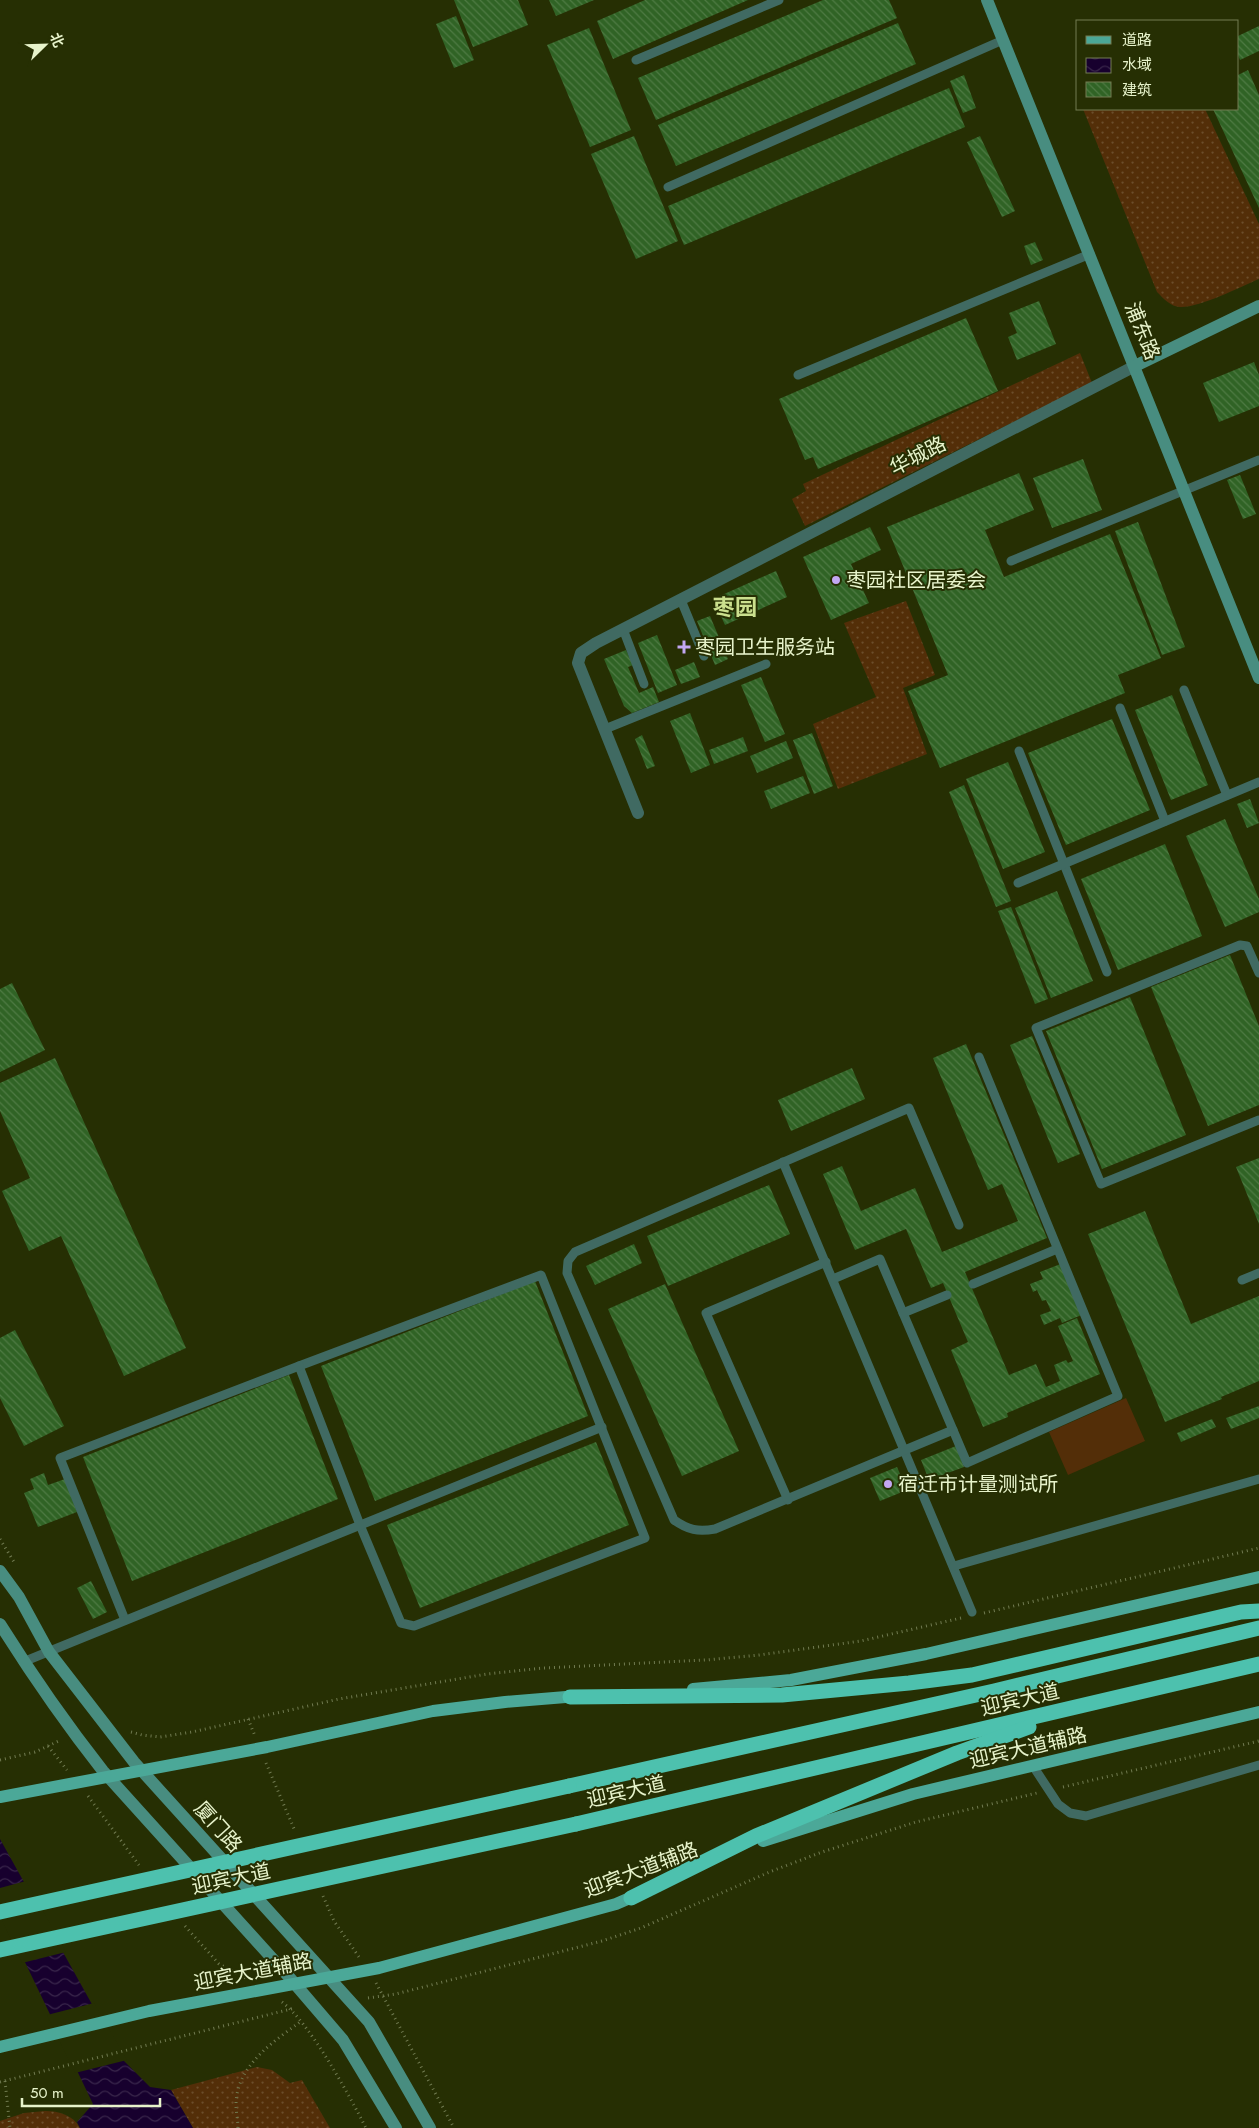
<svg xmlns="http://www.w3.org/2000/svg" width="1259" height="2128" viewBox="0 0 1259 2128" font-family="Jost,'Noto Sans SC',sans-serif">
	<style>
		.grass { fill: url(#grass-dots) }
		.garden { fill: #532e08 }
		.water { fill: url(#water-waves) }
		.pier { fill: #262f03 }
		.building { fill: url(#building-back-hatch) }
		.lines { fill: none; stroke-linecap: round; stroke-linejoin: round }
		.path { stroke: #717b51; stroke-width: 3; stroke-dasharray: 1 4; stroke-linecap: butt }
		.lane { stroke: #406a62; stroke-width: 9 }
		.street { stroke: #406a62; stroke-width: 12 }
		.secondary { stroke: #488d80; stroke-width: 12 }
		.primary { stroke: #4ba898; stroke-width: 12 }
		.highway { stroke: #4dc1ae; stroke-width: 15 }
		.highway-bridge { stroke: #4dc1ae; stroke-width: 15 }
		.poi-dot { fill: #c2a7f2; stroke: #262f03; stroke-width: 2 }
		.labels { text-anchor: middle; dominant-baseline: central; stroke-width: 4; stroke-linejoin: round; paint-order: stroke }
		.street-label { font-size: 20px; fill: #e7f3cb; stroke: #262f03 }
		.poi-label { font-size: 20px; fill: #e7f3cb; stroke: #262f03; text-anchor: start }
		.quarter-label { font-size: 22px; font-weight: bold; fill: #cbe08e; stroke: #262f03 }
	</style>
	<defs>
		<pattern id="grass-dots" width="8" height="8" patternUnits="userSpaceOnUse" patternTransform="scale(1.25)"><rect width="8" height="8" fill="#532e08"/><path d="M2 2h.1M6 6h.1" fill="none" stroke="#6c4d2b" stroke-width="1.8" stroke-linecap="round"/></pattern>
		<pattern id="water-waves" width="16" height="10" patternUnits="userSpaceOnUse" patternTransform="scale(1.25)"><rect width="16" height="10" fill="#17002e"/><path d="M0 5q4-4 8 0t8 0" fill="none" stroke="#39264b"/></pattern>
		<pattern id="building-back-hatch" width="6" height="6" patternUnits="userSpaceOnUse" patternTransform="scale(1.25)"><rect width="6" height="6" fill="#306325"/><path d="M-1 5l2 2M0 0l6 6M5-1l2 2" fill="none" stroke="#4e7a43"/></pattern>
	</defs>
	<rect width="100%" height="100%" fill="#262f03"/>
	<g class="grass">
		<path d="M1083 109H1205L1259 224V279C1240 287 1199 308 1180 307 1171 307 1163 298 1157 292Z"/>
		<polygon points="1080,353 1092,383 805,526 792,499 806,491 803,484"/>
		<polygon points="906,601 935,675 903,688 927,754 838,789 813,724 876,697 844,623"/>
		<polygon points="257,2067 272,2070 290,2083 302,2080 330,2128 193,2128 171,2090"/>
		<path d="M45 2111C59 2111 73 2115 80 2128H0V2121L24 2113Z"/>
	</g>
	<polygon class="garden" points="1126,1398 1145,1441 1068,1475 1049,1432"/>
	<polygon class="water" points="0,1839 123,2060 150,2087 171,2090 193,2128 80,2128 77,2122 93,2104 0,1910"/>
	<g class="pier">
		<polygon points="26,1881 66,1952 22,1963 0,1916 0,1888"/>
		<polygon points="94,2003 127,2060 75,2073 47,2015"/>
	</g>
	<g class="building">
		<polygon points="454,0 518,0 528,25 473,47"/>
		<polygon points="549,0 594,0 556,16"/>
		<polygon points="645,0 748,0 613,59 597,21"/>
		<polygon points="823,0 889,0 897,18 656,120 638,78"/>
		<polygon points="456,16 474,60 454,68 436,24"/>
		<polygon points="898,23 916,64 676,166 658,125"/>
		<polygon points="1259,26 1259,51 1240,60 1238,55 1238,36"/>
		<polygon points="589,28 631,130 590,147 547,45"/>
		<polygon points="1248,70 1259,95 1259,208 1213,109 1238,109 1238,75"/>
		<polygon points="964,75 976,108 963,113 950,81"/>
		<polygon points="949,88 965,127 684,245 668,206"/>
		<polygon points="634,136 678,241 636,259 591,154"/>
		<polygon points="980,136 1015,211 1002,217 967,142"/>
		<polygon points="1035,242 1043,260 1031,265 1024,246"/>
		<polygon points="1039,301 1056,344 1017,360 1008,337 1017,333 1009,313"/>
		<polygon points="966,318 998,391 818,469 813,457 805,460 779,399"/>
		<polygon points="1254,362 1259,375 1259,406 1219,422 1203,383"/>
		<polygon points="1083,459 1102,510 1052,528 1033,478"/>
		<polygon points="1019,473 1034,510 985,530 1004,577 1110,534 1161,658 1118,675 1125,693 940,768 908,691 948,675 887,527"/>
		<polygon points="1240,475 1256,514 1243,519 1227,480"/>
		<polygon points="1138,522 1185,647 1162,655 1115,531"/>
		<polygon points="870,527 881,550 851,564 869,603 831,620 803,557"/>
		<polygon points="776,571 787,597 725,625 713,599"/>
		<polygon points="710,616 728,659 715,665 697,621"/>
		<polygon points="657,635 677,685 658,693 638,643"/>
		<polygon points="626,650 633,665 628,667 639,693 653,687 659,702 632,713 624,706 604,659"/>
		<polygon points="694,662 700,677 681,684 675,670"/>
		<polygon points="761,677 785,734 765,742 741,685"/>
		<polygon points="1172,695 1208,785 1171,800 1135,710"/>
		<polygon points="690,713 710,765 691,773 670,721"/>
		<polygon points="1112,719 1150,810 1066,845 1028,753"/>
		<polygon points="812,733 833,786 814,794 793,740"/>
		<polygon points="642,735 655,766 647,769 635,739"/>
		<polygon points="743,737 748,751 714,764 709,750"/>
		<polygon points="786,741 793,758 757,773 750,756"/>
		<polygon points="1008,762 1045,852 1003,869 966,779"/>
		<polygon points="803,776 810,793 771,809 764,791"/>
		<polygon points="964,785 1011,901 996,907 949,792"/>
		<polygon points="1250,799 1259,823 1247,828 1237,804"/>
		<polygon points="1225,819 1259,899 1259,912 1225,927 1186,836"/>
		<polygon points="1165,844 1202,936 1118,970 1081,879"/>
		<polygon points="1057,891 1093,981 1051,998 1015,908"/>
		<polygon points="1011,907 1048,999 1035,1004 998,911"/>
		<polygon points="1230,955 1259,1026 1259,1105 1208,1126 1151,987"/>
		<polygon points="12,983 45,1050 0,1072 0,989"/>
		<polygon points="1130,997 1186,1135 1102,1169 1046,1031"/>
		<polygon points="1032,1036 1080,1154 1058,1163 1010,1045"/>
		<polygon points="966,1044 1047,1238 965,1272 1009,1375 1036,1364 1046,1387 1060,1381 1054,1365 1066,1360 1068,1363 1073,1361 1058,1326 1077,1318 1100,1374 1007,1413 1008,1417 983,1427 951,1350 968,1342 943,1283 931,1288 906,1229 855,1250 823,1174 842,1166 861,1211 915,1188 942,1252 1018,1221 1002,1184 988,1190 933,1058"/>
		<polygon points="55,1058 186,1348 124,1376 61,1236 29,1251 2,1191 30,1178 0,1111 0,1083"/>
		<polygon points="852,1068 865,1099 791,1131 778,1100"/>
		<polygon points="1259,1158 1259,1224 1236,1167"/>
		<polygon points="769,1185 790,1234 668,1286 647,1236"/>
		<polygon points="1145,1211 1191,1324 1259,1296 1259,1381 1221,1397 1222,1399 1165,1422 1088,1234"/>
		<polygon points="634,1244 642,1263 595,1285 586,1266"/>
		<polygon points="1063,1263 1084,1314 1062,1323 1060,1318 1044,1325 1040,1315 1051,1311 1046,1300 1042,1301 1037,1290 1033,1292 1030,1284 1043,1279 1040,1272"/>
		<polygon points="535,1281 588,1416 375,1501 321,1366"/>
		<polygon points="665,1284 739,1451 682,1476 608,1309"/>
		<polygon points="15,1330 64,1426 24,1446 0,1398 0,1338"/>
		<polygon points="289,1375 338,1499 132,1581 83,1457"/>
		<polygon points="1259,1406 1259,1418 1231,1429 1226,1418"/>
		<polygon points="1212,1419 1216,1427 1181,1442 1177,1433"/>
		<polygon points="596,1442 629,1525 420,1608 387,1525"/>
		<polygon points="956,1446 964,1467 929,1480 921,1460"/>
		<polygon points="897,1467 907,1490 880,1501 870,1478"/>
		<polygon points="44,1473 48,1485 65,1479 77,1512 38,1527 24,1493 34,1489 30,1479"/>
		<polygon points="91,1581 107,1612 93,1619 77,1588"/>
	</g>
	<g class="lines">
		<g class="path">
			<polyline points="0,1539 14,1562"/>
			<polyline points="984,1613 1259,1548"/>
			<polyline points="248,1719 255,1736"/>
			<polyline points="131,1732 142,1735 160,1737 192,1732 339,1699 487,1674 543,1668 706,1660 759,1655 861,1641 961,1618"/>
			<polyline points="48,1746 67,1770"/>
			<polyline points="0,1760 35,1752 61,1740"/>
			<polyline points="266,1763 295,1831"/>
			<polyline points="1063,1787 1259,1741"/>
			<polyline points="88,1796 139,1865"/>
			<polyline points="323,1896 334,1921 359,1957"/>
			<polyline points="185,1926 219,1964 246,1978"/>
			<polyline points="376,1983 454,2128"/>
			<polyline points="368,1998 396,1994 602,1941 641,1928 772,1871 822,1852 916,1822 1037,1793"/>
			<path d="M282 2002C310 2023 349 2095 366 2128"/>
			<polyline points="5,2081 10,2128"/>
			<polyline points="0,2082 295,2008"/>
			<path d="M238 2128C238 2120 236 2112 236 2105 236 2066 273 2042 300 2022"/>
		</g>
		<g class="lane">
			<polyline points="636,60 779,0"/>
			<polyline points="668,187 1003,40"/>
			<polyline points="798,375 1090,254"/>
			<polyline points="1011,561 1259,460"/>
			<polyline points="681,600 704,656"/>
			<polyline points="623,629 644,684"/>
			<polyline points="1184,690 1227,795"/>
			<polyline points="1120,708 1165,821"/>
			<polyline points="605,729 766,664"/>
			<polyline points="1019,751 1107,972"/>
			<polyline points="1018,883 1259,782"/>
			<polyline points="1259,973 1247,946 1240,945 1036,1028 1101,1184 1259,1120"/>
			<polyline points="783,1162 972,1612"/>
			<polygon points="541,1275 645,1538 414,1626 401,1623 360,1525 299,1366"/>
			<path d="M833 1279 880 1259 953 1430 715 1529C698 1532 688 1530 674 1520L567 1273 568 1261 575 1252 909 1108 959 1225"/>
			<polyline points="1242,1280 1259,1273"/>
			<polyline points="973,1284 1057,1249"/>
			<polyline points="903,1313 947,1295"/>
			<polyline points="953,1430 967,1463 1118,1396 979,1057"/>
			<polyline points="788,1500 706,1313 826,1262"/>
			<polyline points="954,1566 1259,1479"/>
			<polyline points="125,1620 60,1458 299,1366"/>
			<polyline points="23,1662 602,1427"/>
			<polyline points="1035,1769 1058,1804 1070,1813 1086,1816 1259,1765"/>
		</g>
		<polyline class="street" points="638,813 578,663 581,653 596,643 1135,366"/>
		<g class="secondary">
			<polyline points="987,0 1259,678"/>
			<polyline points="1135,366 1259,306"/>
			<polyline points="0,1571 19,1597 49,1652 134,1762 369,2022 430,2128"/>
			<path d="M0 1624C32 1675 66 1724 103 1771L289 1977 343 2040 396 2128"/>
		</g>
		<g class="primary">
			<polyline points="693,1689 791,1680 926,1654 1259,1577"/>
			<polyline points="0,1797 267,1747 433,1711 505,1702 578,1696"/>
			<polyline points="763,1841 913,1794 1259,1712"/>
			<polyline points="0,2047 149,2011 379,1968 616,1904 639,1894"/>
		</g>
		<g class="highway">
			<polyline points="570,1697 782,1695 909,1683 972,1675 1241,1612 1259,1611"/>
			<polyline points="569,1786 994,1691 1259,1628"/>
			<polyline points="576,1824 1259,1664"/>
			<polyline points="631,1898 756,1836 957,1753 1029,1727"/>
		</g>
		<g class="highway-bridge">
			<polyline points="0,1912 569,1786"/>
			<polyline points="0,1950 576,1824"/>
		</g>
	</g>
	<g class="poi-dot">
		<circle cx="836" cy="580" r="5"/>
		<path d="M681.5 639.5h5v5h5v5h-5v5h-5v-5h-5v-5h5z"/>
		<circle cx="888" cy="1484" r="5"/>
	</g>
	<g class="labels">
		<g class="street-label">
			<text transform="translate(1142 331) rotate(68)">浦东路</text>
			<text transform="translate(918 456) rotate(-27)">华城路</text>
			<text transform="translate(1020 1700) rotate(-13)">迎宾大道</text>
			<text transform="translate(1028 1748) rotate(-13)">迎宾大道辅路</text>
			<text transform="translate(626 1792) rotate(-13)">迎宾大道</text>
			<text transform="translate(218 1827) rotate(48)">厦门路</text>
			<text transform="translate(641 1870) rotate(-21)">迎宾大道辅路</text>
			<text transform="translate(231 1879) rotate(-12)">迎宾大道</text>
			<text transform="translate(253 1972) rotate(-11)">迎宾大道辅路</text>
		</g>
		<g class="poi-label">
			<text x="846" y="580">枣园社区居委会</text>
			<text x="695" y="647">枣园卫生服务站</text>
			<text x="898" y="1484">宿迁市计量测试所</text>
		</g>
		<g class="quarter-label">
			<text x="735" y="607">枣园</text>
		</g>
	</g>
	<rect x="1076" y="20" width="162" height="90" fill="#262f03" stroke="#737d53"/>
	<rect x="1086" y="36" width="25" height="8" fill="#4ba898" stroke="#737d53"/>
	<text x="1122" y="45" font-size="15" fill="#e7f3cb">道路</text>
	<rect x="1086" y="58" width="25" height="15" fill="url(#water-waves)" stroke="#737d53"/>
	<text x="1122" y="70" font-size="15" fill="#e7f3cb">水域</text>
	<rect x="1086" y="82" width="25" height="15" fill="url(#building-back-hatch)" stroke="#737d53"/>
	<text x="1122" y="95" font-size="15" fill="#e7f3cb">建筑</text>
	<g transform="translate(45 45) rotate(67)" stroke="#262f03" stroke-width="4" paint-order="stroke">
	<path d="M0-4L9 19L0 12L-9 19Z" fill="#e7f3cb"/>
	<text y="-8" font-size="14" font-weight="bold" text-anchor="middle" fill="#e7f3cb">北</text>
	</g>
	<path d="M22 2098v8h138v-8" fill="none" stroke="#e7f3cb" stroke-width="2.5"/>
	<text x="30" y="2098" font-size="15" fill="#e7f3cb" stroke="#262f03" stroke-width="4" paint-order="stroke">50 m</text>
</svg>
